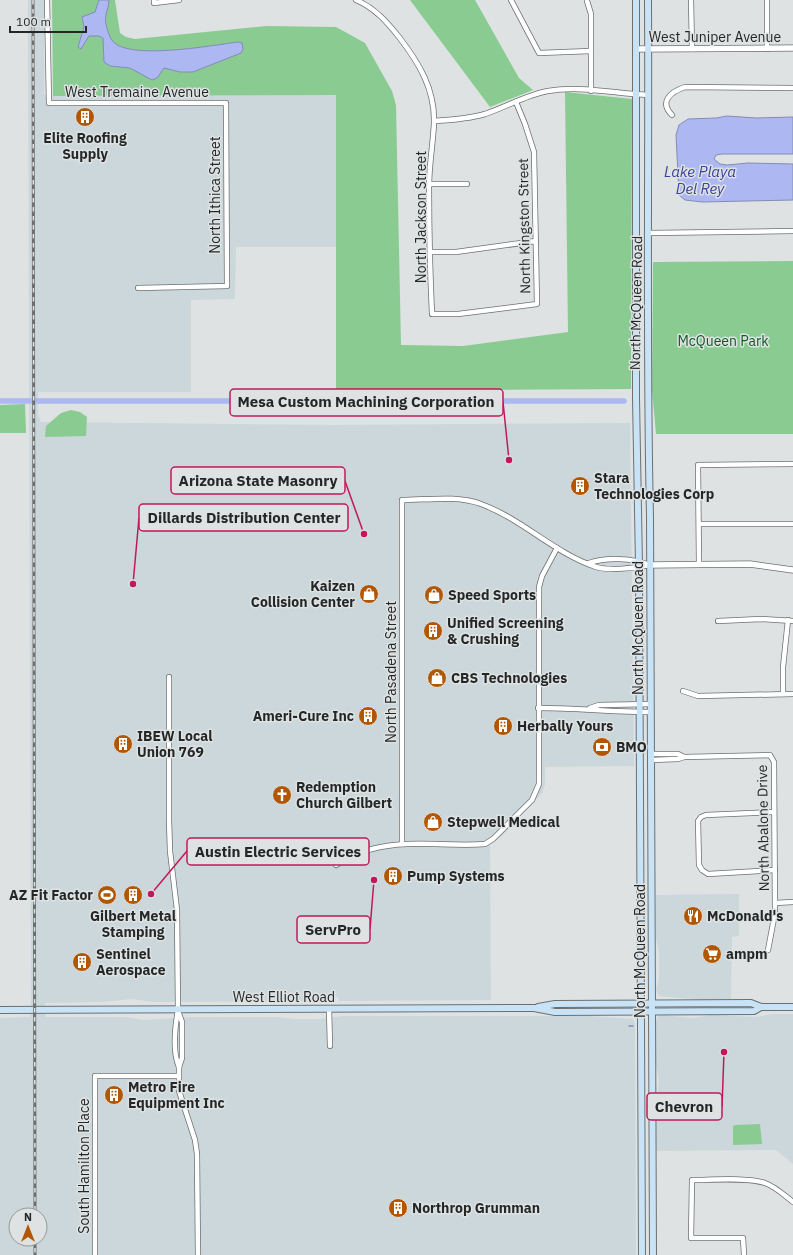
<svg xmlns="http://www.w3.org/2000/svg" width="793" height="1255" viewBox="0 0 793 1255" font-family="'IBM Plex Sans',sans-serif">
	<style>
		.built { fill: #cbd7da; fill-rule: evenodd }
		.green { fill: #8acb92 }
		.water { fill: #adb8f3; stroke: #848cb6 }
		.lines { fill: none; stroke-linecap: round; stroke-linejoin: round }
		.stream { stroke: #848cb6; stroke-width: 1.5 }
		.canal { stroke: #adb8f3; stroke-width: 5.5 }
		.minor-casing { stroke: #6c7071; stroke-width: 6 }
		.tertiary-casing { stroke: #6c7071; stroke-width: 7 }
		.secondary-casing { stroke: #6c7071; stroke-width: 8 }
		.minor { stroke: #fff; stroke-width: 4.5 }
		.tertiary { stroke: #fff; stroke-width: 5.5 }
		.secondary { stroke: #c8e2f6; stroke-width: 6 }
		.rail-casing { stroke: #6c6e6f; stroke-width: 3 }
		.rail { stroke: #dee2e3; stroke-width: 1.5; stroke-dasharray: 4.5; stroke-linecap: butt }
		.labels { text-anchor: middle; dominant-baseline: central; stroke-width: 3; stroke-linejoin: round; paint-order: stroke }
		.street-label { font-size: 14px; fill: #252727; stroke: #dee2e3 }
		.poi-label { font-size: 14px; font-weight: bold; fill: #252727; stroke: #dee2e3; text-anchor: start }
		.park-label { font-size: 14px; fill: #0f5823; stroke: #dee2e3 }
		.water-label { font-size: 15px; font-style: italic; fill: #3c4296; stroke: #dee2e3 }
		.leader { fill: none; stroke: #c2185b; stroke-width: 1.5 }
		.callout-dot { fill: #c2185b; stroke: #dee2e3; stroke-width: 1.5 }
		.callout { fill: #dee2e3; stroke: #c2185b; stroke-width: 1.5 }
		.callout-label { font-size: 15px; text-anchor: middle; font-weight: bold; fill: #252727 }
	</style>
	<rect width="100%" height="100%" fill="#dee2e3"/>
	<g class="built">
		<path d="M28 0H44V95H336V247H236L235 299 191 300V392H38V415L41 422 333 425 630 423 634 766 545 767V785L542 793 503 835 490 845 491 1000 339 1001 338 997 322 1001 153 1002 132 999 102 1002 45 1003V1017H126L144 1020 192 1017H278L293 1019H319L343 1016H587L633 1019 635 1024 636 1255H0V1018L30 1017 31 1003ZM16 1215H40V1239H16Z"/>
		<polygon points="739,894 739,936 732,937 731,999 704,1000 659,996 656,990 659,979 659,952 656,937 656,895"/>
		<polygon points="772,1014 793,1014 793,1164 776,1150 656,1151 656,1108 659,1081 656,1066 656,1022 658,1017 661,1015 694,1018 711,1015 756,1017"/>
	</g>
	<g class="green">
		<polygon points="52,0 115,0 120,33 126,37 135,39 267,26 336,27 365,43 392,91 396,105 401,345 463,346 568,332 565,92 632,99 631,389 336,391 336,95 53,96"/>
		<polygon points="410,0 475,0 519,78 533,90 490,107"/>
		<polygon points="793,261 793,434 656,434 652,389 653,262"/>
		<polygon points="25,404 26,433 0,433 0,405"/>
		<polygon points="71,410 80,412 87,417 86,436 45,437 46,426 61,413"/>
		<polygon points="760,1124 762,1144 733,1145 733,1126 736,1125"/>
	</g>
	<g class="water">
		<path d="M99 0H109C109 6 107 9 106 15 104 21 108 33 111 39 123 62 214 45 238 42L242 43 243 49 241 53 193 72H180L164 68 157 78 152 80 130 68 110 66 104 62 103 38 99 36H89L81 49 78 47 84 27 82 17 95 12Z"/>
		<polygon points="727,116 756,118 793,117 793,154 722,154 716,155 714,159 720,164 727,165 748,163 793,164 793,200 702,202 685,200 679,195 676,135 679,125 688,119 716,118"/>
	</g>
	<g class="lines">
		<polyline class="stream" points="629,1026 633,1026"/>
		<g class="canal">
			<polyline points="0,401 31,401"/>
			<polyline points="37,401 624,401"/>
		</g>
		<g class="minor-casing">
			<g id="minor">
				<polyline points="47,0 49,103 226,103 227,286 138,288"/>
				<polyline points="154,0 154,3 179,0"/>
				<path d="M356 0C375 8 387 22 399 37 419 63 435 89 434 123 433 144 429 165 429 187 429 229 430 272 432 314H458L537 304 534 152 525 124 516 102"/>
				<polyline points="511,0 539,53 591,51"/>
				<polyline points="691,0 692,49"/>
				<polyline points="767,0 767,49"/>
				<polyline points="587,1 591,14 591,91"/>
				<path d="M672 115C659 102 670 92 685 87L793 88"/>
				<path d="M434 121C451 120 468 119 485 114 506 107 526 95 548 91 580 85 616 94 648 95"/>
				<polyline points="429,184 467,184"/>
				<polyline points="649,233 793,231"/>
				<polyline points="430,252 456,252 536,241"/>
				<polyline points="699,524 793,524"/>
				<path d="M589 563C607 557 632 558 650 565"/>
				<polyline points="699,564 698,465 793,464"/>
				<polyline points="718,621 761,619 793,621"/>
				<path d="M169 677V820L170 851 177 910 178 1010C175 1027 172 1051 179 1067"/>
				<polyline points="683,691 698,696 793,694"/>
				<polyline points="783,694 783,667 788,620"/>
				<path d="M538 708C576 708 613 712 651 712"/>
				<polyline points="590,708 599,705 651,704"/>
				<polyline points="651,754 678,754 684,757"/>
				<polyline points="651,760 678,759 684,757 770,755 774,762 775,913 768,950"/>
				<polyline points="774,812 706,815 701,817 698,821 699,865 702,870 708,874 775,870"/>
				<path d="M402 844V500C427 500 457 495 481 504 522 519 554 553 596 567 609 571 636 568 650 565"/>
				<path d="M336 865C347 859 359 852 372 849 409 839 448 847 485 844L493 839 532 800 539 784V587L542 576 557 548"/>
				<polyline points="775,903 793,902"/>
				<polyline points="329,1009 330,1046"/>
				<polyline points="178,1011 182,1022 182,1058 179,1067 179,1091 195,1140 197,1154 198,1255"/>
				<polyline points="95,1255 95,1076 179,1076"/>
				<path d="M744 1255 743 1238H691L692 1180C711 1180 748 1177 765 1183 776 1187 784 1195 793 1202"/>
			</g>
		</g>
		<g class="tertiary-casing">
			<g id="tertiary">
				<polyline points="637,49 793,48"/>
				<polyline points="650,565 750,564 793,570"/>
			</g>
		</g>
		<g class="secondary-casing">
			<g id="secondary">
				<polyline points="636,0 636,398 639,565 642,1255"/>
				<path d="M648 0C649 172 646 344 650 516L653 1255"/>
				<polyline points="538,1007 555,1004 751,1003 761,1007 793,1007"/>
				<polyline points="0,1010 534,1008 555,1012 754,1011 761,1007"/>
			</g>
		</g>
		<use href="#minor" class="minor"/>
		<use href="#tertiary" class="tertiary"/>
		<use href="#secondary" class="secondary"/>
		<g class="rail-casing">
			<g id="rail">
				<polyline points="33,0 35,1215"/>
				<polyline points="35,1239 35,1255"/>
			</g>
		</g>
		<use href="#rail" class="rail"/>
	</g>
	<defs>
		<g id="building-disc" transform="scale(1)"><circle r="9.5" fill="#b35602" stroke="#dee2e3"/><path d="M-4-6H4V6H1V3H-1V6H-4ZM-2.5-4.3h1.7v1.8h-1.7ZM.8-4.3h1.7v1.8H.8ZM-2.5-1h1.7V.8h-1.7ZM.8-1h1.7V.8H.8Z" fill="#fff"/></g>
		<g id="shop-disc" transform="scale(1)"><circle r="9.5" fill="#b35602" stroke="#dee2e3"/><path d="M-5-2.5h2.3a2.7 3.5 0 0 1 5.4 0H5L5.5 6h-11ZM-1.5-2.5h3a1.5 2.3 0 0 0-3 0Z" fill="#fff"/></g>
		<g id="bank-disc" transform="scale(1)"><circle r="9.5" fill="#b35602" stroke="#dee2e3"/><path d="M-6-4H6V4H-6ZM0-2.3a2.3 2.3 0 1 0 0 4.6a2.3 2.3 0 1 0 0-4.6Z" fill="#fff"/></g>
		<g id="church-disc" transform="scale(1)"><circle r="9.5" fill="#b35602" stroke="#dee2e3"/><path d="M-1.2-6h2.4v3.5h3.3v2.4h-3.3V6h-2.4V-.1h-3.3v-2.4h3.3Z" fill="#fff"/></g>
		<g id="stadium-disc" transform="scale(1)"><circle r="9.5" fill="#b35602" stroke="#dee2e3"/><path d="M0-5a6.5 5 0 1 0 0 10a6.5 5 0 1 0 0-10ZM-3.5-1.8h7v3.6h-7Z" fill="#fff"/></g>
		<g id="restaurant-disc" transform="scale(1)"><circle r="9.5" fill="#b35602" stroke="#dee2e3"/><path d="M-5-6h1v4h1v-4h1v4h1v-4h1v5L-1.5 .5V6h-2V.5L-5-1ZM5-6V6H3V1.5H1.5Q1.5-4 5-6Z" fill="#fff"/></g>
		<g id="supermarket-disc" transform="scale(1)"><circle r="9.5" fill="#b35602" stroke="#dee2e3"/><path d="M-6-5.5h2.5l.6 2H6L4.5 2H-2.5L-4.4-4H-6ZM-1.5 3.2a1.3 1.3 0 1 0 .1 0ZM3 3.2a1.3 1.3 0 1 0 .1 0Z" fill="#fff"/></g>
	</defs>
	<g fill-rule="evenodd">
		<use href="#building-disc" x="85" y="117"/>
		<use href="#building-disc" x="580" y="486"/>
		<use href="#shop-disc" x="369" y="594"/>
		<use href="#shop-disc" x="434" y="595"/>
		<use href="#building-disc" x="433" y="631"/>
		<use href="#shop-disc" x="437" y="678"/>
		<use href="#building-disc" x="368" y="716"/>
		<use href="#building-disc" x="503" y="726"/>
		<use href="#building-disc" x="123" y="744"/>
		<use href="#bank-disc" x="602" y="747"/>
		<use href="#church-disc" x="282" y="795"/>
		<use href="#shop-disc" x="433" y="822"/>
		<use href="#building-disc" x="393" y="876"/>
		<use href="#stadium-disc" x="107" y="895"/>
		<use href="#building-disc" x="133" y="895"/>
		<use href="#restaurant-disc" x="693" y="916"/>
		<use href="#supermarket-disc" x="712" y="954"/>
		<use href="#building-disc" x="82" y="962"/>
		<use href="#building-disc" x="114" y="1095"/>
		<use href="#building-disc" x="398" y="1208"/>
	</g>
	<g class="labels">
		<g class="street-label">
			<text x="715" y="37">West Juniper Avenue</text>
			<text x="137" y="92">West Tremaine Avenue</text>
			<text transform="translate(215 195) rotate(-90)">North Ithica Street</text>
			<text transform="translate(421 217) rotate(-90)">North Jackson Street</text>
			<text transform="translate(524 226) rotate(-91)">North Kingston Street</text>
			<text transform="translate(636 303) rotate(-89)">North McQueen Road</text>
			<text transform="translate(638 628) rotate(-90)">North McQueen Road</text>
			<text transform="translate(391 672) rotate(-90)">North Pasadena Street</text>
			<text transform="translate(763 828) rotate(-91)">North Abalone Drive</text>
			<text transform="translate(640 951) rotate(-90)">North McQueen Road</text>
			<text x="284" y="997">West Elliot Road</text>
			<text transform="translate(84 1166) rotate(-90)">South Hamilton Place</text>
		</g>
		<g class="poi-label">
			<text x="85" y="138" text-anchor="middle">Elite Roofing<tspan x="85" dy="16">Supply</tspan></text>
			<text x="594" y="478">Stara<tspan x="594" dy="16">Technologies Corp</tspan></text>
			<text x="355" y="586" text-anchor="end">Kaizen<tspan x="355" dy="16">Collision Center</tspan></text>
			<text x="448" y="595">Speed Sports</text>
			<text x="447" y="623">Unified Screening<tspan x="447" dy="16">&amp; Crushing</tspan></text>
			<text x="451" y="678">CBS Technologies</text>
			<text x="354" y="716" text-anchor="end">Ameri-Cure Inc</text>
			<text x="517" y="726">Herbally Yours</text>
			<text x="137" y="736">IBEW Local<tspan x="137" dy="16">Union 769</tspan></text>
			<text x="616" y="747">BMO</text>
			<text x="296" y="787">Redemption<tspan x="296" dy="16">Church Gilbert</tspan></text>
			<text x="447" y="822">Stepwell Medical</text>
			<text x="407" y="876">Pump Systems</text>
			<text x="93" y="895" text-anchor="end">AZ Fit Factor</text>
			<text x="133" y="916" text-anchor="middle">Gilbert Metal<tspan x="133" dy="16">Stamping</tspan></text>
			<text x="707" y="916">McDonald's</text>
			<text x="96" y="954">Sentinel<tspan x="96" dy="16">Aerospace</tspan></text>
			<text x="726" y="954">ampm</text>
			<text x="128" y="1087">Metro Fire<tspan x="128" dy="16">Equipment Inc</tspan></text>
			<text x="412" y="1208">Northrop Grumman</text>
		</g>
		<g class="park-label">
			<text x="723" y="341">McQueen Park</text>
		</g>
		<g class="water-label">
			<text x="700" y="171">Lake Playa<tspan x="700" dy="17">Del Rey</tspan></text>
		</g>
	</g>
	<path class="leader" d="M509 460L503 402M364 534L345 481M133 584L139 518M151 894L187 851M374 880L370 929M724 1052L722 1107"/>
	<g class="callout-dot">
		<circle cx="509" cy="460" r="4"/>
		<circle cx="364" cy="534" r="4"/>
		<circle cx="133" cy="584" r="4"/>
		<circle cx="151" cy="894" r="4"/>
		<circle cx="374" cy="880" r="4"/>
		<circle cx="724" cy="1052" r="4"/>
	</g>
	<g class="callout">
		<rect x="230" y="389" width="273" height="27" rx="4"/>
		<rect x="171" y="467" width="174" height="27" rx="4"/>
		<rect x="139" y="504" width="209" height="27" rx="4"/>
		<rect x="187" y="838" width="182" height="27" rx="4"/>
		<rect x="297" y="916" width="73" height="27" rx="4"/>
		<rect x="647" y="1093" width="75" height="27" rx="4"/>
	</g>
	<g class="callout-label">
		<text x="366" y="407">Mesa Custom Machining Corporation</text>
		<text x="258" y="486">Arizona State Masonry</text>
		<text x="244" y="523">Dillards Distribution Center</text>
		<text x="278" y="857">Austin Electric Services</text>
		<text x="333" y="935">ServPro</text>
		<text x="684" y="1112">Chevron</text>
	</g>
	<g transform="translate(28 1227)"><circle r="19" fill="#dee2e3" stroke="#949798"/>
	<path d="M0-3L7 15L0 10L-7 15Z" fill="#b35602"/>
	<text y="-6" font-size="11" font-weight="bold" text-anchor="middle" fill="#252727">N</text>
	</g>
	<path d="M10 26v6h76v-6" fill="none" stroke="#252727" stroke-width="2"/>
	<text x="16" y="26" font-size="12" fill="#252727" stroke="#dee2e3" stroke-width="3" paint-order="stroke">100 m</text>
</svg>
